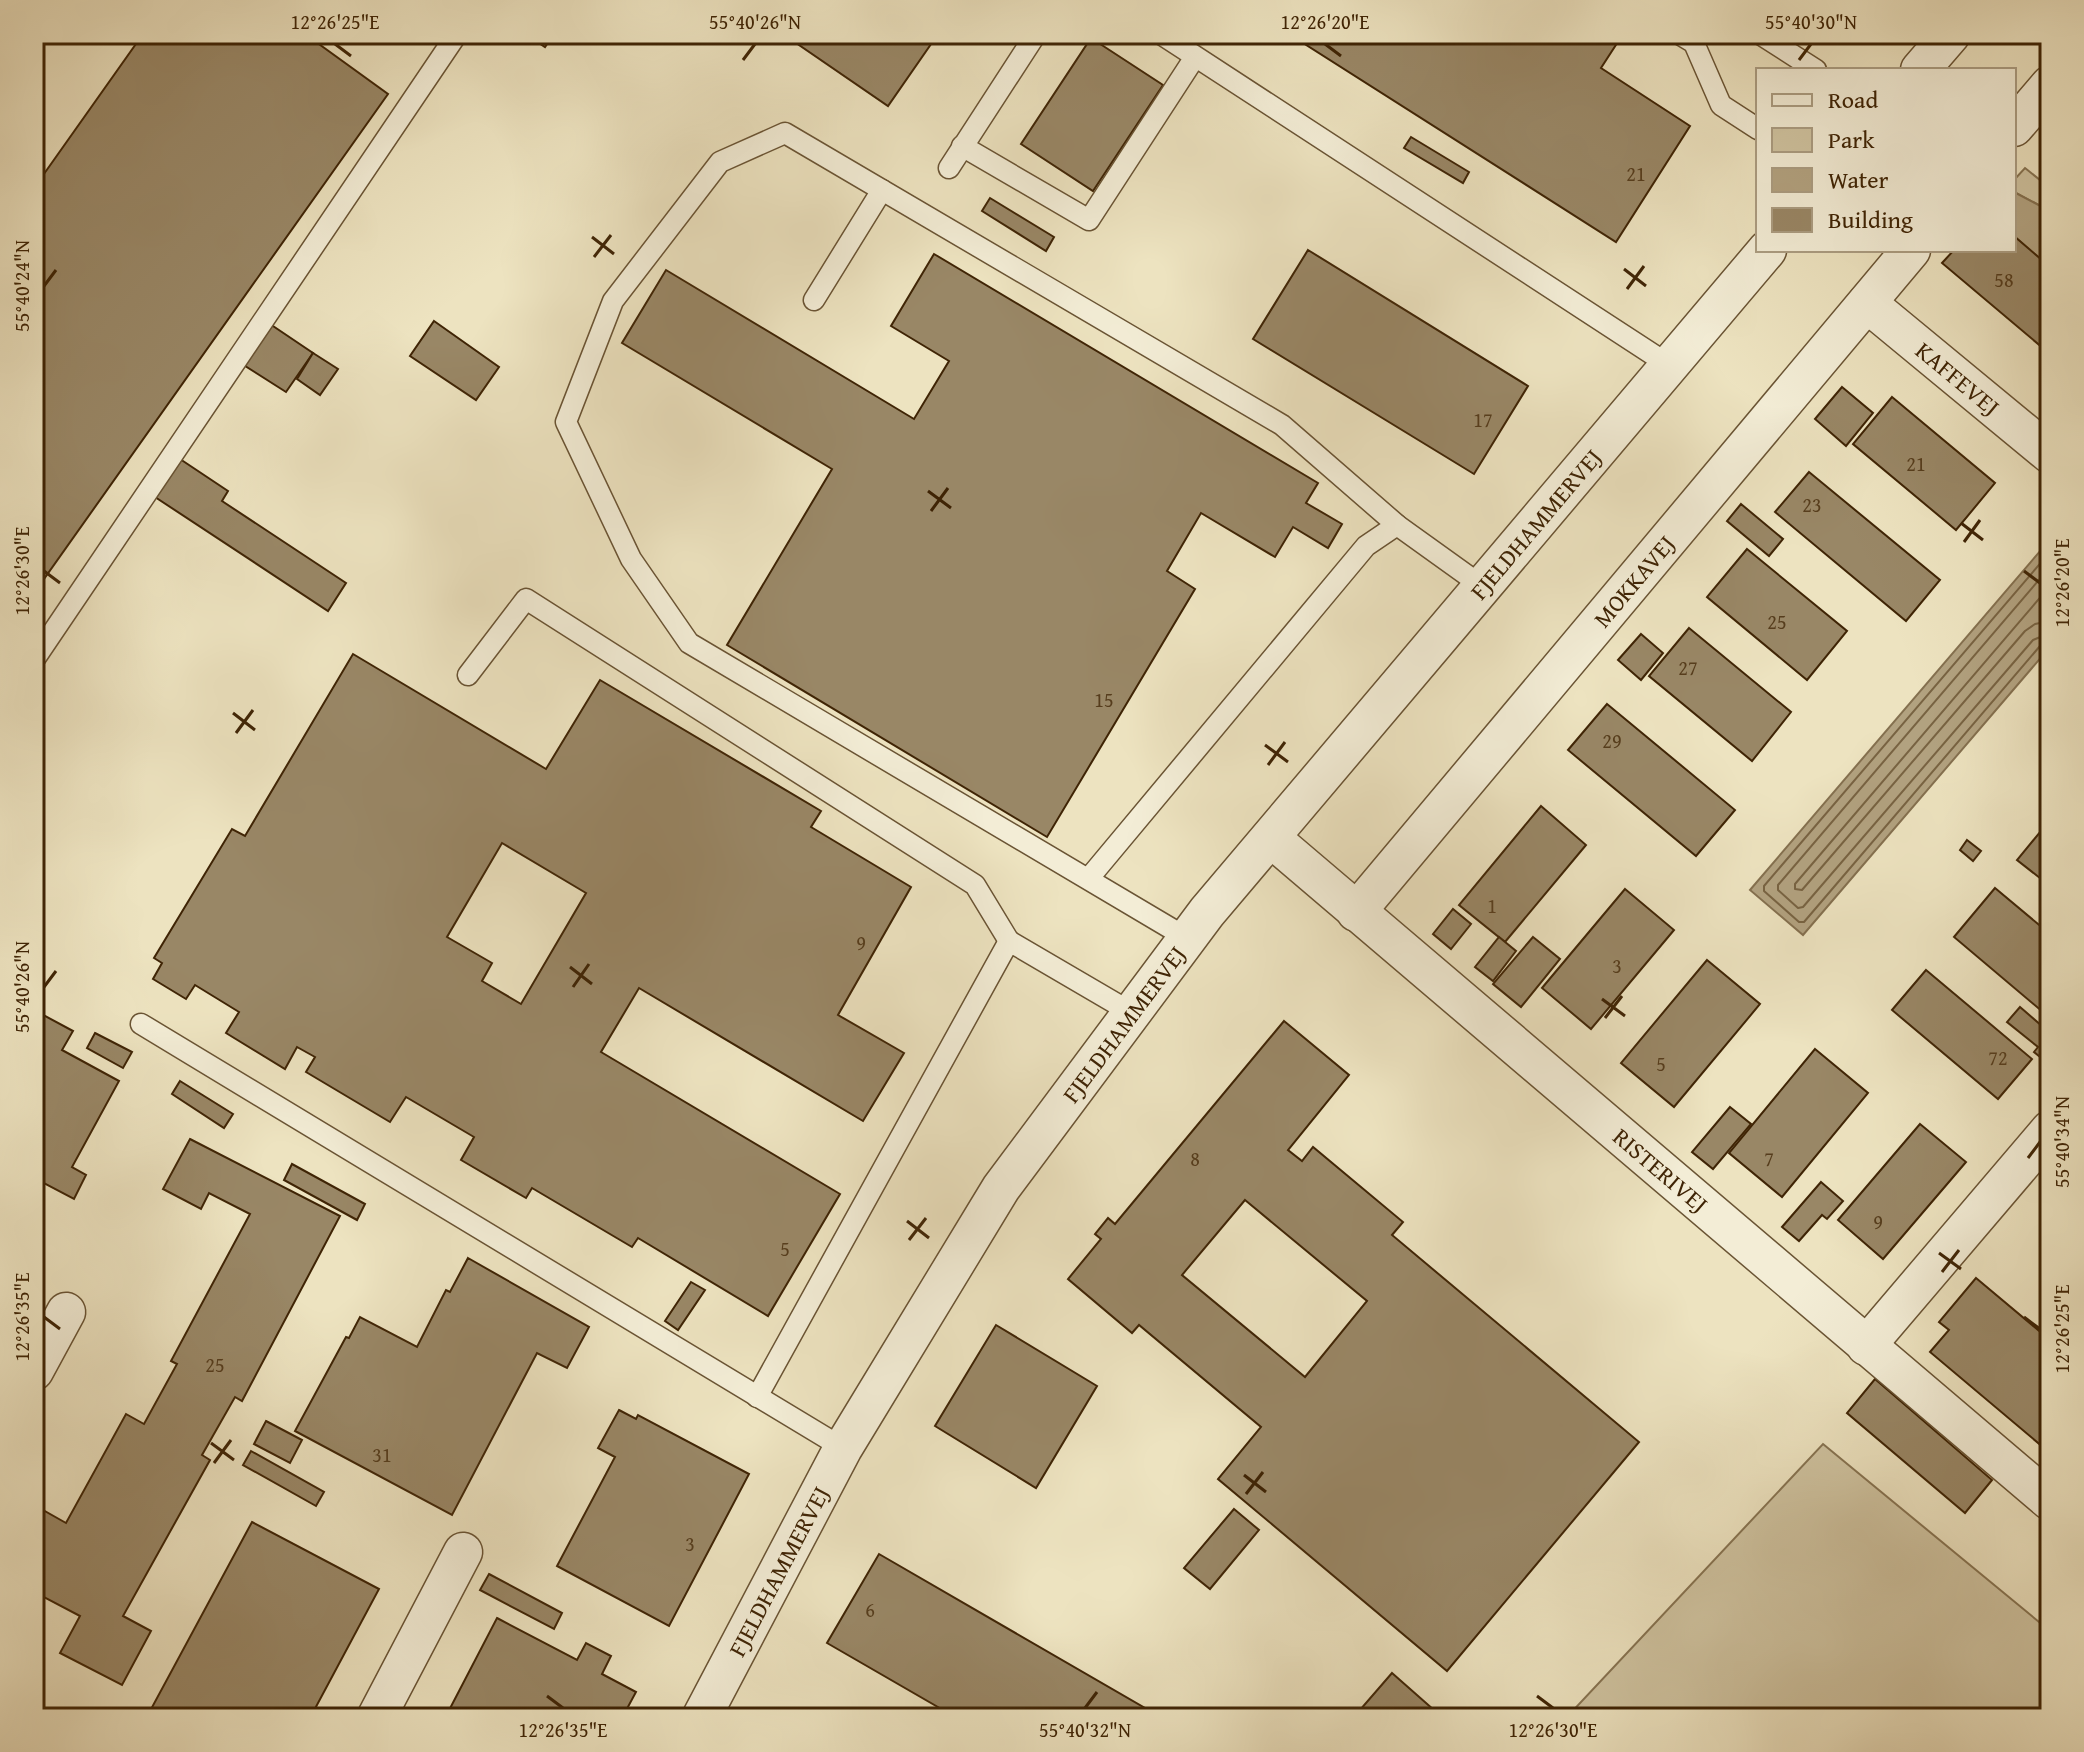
<svg xmlns="http://www.w3.org/2000/svg" width="2084" height="1752" viewBox="0 0 2084 1752" font-family="'Gentium Book Plus',serif">
	<style>
		.green { fill: #cfc3a0; stroke: #877452; stroke-width: 2 }
		.water { fill: #b2a280; stroke: #84704f; stroke-width: 2 }
		.lines { fill: none; stroke-linecap: round; stroke-linejoin: round }
		.shore { stroke: #786342; stroke-width: 2 }
		.building { fill: #998766; stroke: #3f2405; stroke-width: 2; fill-rule: evenodd }
		.lane-casing { stroke: #6a5434; stroke-width: 23 }
		.street-casing { stroke: #6a5434; stroke-width: 41 }
		.lane { stroke: #f3edd6; stroke-width: 20 }
		.street { stroke: #f3edd6; stroke-width: 38 }
		.ticks { fill: none; stroke: #3f2405; stroke-width: 3 }
		.labels { text-anchor: middle; dominant-baseline: central; stroke-width: 6; stroke-linejoin: round; paint-order: stroke }
		.number-label { font-size: 20px; fill: #563d1d }
		.street-label { font-size: 24px; fill: #3f2405; stroke: #f3edd6 }
		.neatline { fill: none; stroke: #3f2405; stroke-width: 3 }
		.ticks-label { font-size: 20px; text-anchor: middle; fill: #3f2405 }
	</style>
	<rect width="100%" height="100%" fill="#ede3c0"/>
	<filter id="stains"><feTurbulence type="fractalNoise" baseFrequency=".0025" numOctaves="4"/><feColorMatrix values="0 0 0 0 .2 0 0 0 0 .09 0 0 0 0 .02 0 0 0 .5 -.17"/></filter>
	<radialGradient id="worn" r=".72"><stop offset=".6" stop-color="#630" stop-opacity="0"/><stop offset="1" stop-color="#630" stop-opacity=".3"/></radialGradient>
	<g class="green">
		<polygon points="2025,168 2050,188 2050,211 2014,192 2014,180"/>
		<polygon points="1823,1444 2050,1631 2050,1718 1566,1718"/>
	</g>
	<g class="water">
		<polygon points="2014,192 2050,211 2050,267 2014,236"/>
		<polygon points="2047,543 2050,647 1803,935 1750,890"/>
	</g>
	<g class="lines">
		<g class="shore">
			<polyline points="2050,552 1764,886 1764,891 1799,922 1804,922 2040,646 2050,643"/>
			<polyline points="2050,567 1778,885 1778,890 1798,908 1803,907 2033,640 2050,633"/>
			<polyline points="2050,586 1795,884 1795,889 1802,890 2025,631 2035,624 2050,621"/>
		</g>
	</g>
	<g class="building">
		<polygon points="143,34 305,34 388,94 34,593 34,188"/>
		<polygon points="532,34 554,34 545,47 530,37"/>
		<polygon points="783,34 938,34 888,106"/>
		<polygon points="1289,34 1623,34 1601,68 1690,126 1616,242"/>
		<polygon points="1091,38 1163,85 1093,191 1021,144"/>
		<polygon points="1411,137 1469,172 1463,183 1404,148"/>
		<polygon points="990,198 1054,237 1046,251 982,211"/>
		<polygon points="2014,236 2050,267 2050,354 1942,263 1954,250 2014,250"/>
		<polygon points="1308,250 1528,386 1474,474 1253,339"/>
		<polygon points="934,254 1318,483 1306,503 1342,524 1328,548 1293,527 1275,557 1201,513 1167,571 1195,589 1047,837 727,645 832,469 622,343 666,270 914,419 949,361 891,326"/>
		<polygon points="434,321 499,367 476,400 410,356"/>
		<polygon points="270,324 313,353 286,392 242,364"/>
		<polygon points="313,353 338,369 320,395 297,379"/>
		<polygon points="1842,387 1873,413 1846,446 1815,419"/>
		<polygon points="1892,397 1995,483 1956,530 1853,444"/>
		<polygon points="180,459 228,491 222,501 346,583 328,611 155,497"/>
		<polygon points="1809,472 1940,580 1906,621 1775,512"/>
		<polygon points="1741,504 1783,539 1769,556 1727,521"/>
		<polygon points="1747,549 1847,631 1807,680 1707,597"/>
		<polygon points="1689,628 1791,712 1752,761 1649,676"/>
		<polygon points="1641,634 1663,653 1641,680 1618,660"/>
		<path d="M353 654 546 769 600 680 821 811 811 827 911 887 838 1015 904 1053 863 1121 639 988 601 1052 840 1194 768 1316 638 1238 632 1247 532 1188 526 1198 461 1160 474 1137 406 1097 390 1122 306 1072 315 1057 297 1047 285 1069 226 1033 239 1012 195 985 186 999 153 979 162 963 154 958 232 829 245 836ZM502 843 586 893 521 1004 482 981 492 963 447 937Z"/>
		<polygon points="1607,704 1735,810 1696,856 1568,750"/>
		<polygon points="1541,806 1586,845 1505,942 1459,905"/>
		<polygon points="2050,820 2050,886 2017,860"/>
		<polygon points="1967,840 1981,851 1973,861 1960,850"/>
		<polygon points="1995,888 2050,934 2050,1018 1954,937"/>
		<polygon points="1625,889 1674,930 1591,1029 1542,988"/>
		<polygon points="1453,909 1471,924 1451,949 1433,934"/>
		<polygon points="1499,937 1516,951 1493,981 1475,967"/>
		<polygon points="1533,937 1560,959 1521,1007 1493,984"/>
		<polygon points="1707,960 1760,1004 1674,1107 1621,1063"/>
		<polygon points="1926,970 2032,1059 1998,1099 1892,1010"/>
		<polygon points="2020,1007 2050,1033 2050,1065 2034,1052 2038,1047 2007,1022"/>
		<polygon points="34,1010 73,1031 62,1050 119,1081 72,1167 86,1175 74,1199 34,1178"/>
		<path d="M1284 1021 1349 1075 1288 1150 1302 1161 1313 1147 1403 1222 1392 1235 1639 1442 1447 1671 1218 1479 1261 1427 1139 1325 1132 1333 1068 1279 1101 1239 1095 1234 1108 1218 1115 1224ZM1245 1200 1367 1301 1305 1377 1182 1275Z"/>
		<polygon points="95,1033 132,1052 123,1068 87,1048"/>
		<polygon points="1815,1049 1868,1093 1782,1197 1729,1153"/>
		<polygon points="180,1081 233,1114 224,1128 172,1094"/>
		<polygon points="1730,1107 1751,1124 1713,1169 1692,1152"/>
		<polygon points="1920,1124 1966,1162 1883,1259 1838,1220"/>
		<polygon points="190,1139 340,1216 242,1401 235,1397 202,1455 210,1460 123,1616 151,1631 122,1685 60,1653 80,1616 44,1597 34,1617 34,1505 66,1523 126,1414 144,1424 177,1364 171,1361 250,1214 209,1193 201,1209 163,1189"/>
		<polygon points="292,1164 365,1204 357,1220 284,1180"/>
		<polygon points="1821,1182 1843,1201 1827,1219 1822,1215 1799,1241 1782,1227"/>
		<polygon points="468,1258 589,1327 567,1368 537,1353 452,1515 295,1431 346,1337 349,1338 360,1317 417,1347 446,1290 450,1292"/>
		<polygon points="1976,1278 2050,1340 2050,1453 1930,1352 1949,1330 1939,1322"/>
		<polygon points="691,1282 705,1290 678,1330 665,1321"/>
		<polygon points="996,1325 1097,1386 1036,1488 935,1426"/>
		<polygon points="1875,1379 1992,1480 1965,1513 1847,1413"/>
		<polygon points="619,1410 636,1419 638,1415 749,1474 669,1626 557,1566 615,1457 598,1448"/>
		<polygon points="266,1421 302,1440 290,1463 254,1444"/>
		<polygon points="251,1451 324,1492 316,1506 243,1465"/>
		<polygon points="1234,1509 1259,1530 1210,1589 1184,1568"/>
		<polygon points="252,1522 379,1589 310,1718 164,1718 150,1711"/>
		<polygon points="879,1554 1157,1715 1156,1718 957,1718 827,1643"/>
		<polygon points="489,1574 562,1613 554,1629 480,1590"/>
		<polygon points="497,1618 577,1660 586,1643 611,1656 602,1674 636,1692 622,1718 445,1718"/>
		<polygon points="1392,1673 1443,1718 1353,1718"/>
	</g>
	<g class="lines">
		<g class="lane-casing">
			<g id="lane">
				<polyline points="1161,34 1669,365"/>
				<polyline points="1679,34 1694,43 1721,105 1758,129"/>
				<polyline points="1760,34 1816,70"/>
				<polyline points="962,146 1089,220 1195,57"/>
				<polyline points="949,168 1036,34"/>
				<polyline points="814,300 882,190"/>
				<polyline points="34,660 457,34"/>
				<polyline points="468,675 526,599 975,885 1009,941"/>
				<polyline points="1089,878 1366,546 1397,525 1482,586"/>
				<polyline points="1187,938 689,643 631,559 566,422 613,301 720,162 785,133 1282,425 1397,525"/>
				<polyline points="141,1024 843,1448"/>
				<polyline points="757,1397 1009,941 1132,1013"/>
			</g>
		</g>
		<g class="street-casing">
			<g id="street">
				<polyline points="1920,70 1951,34"/>
				<polyline points="2014,127 2050,85"/>
				<path id="s1" d="M1867 303 2050 454"/>
				<path id="s2" d="M1271 838 2050 1501"/>
				<path id="s3" d="M1356 912 1911 250"/>
				<polyline points="1866,1346 2050,1130"/>
				<polyline points="34,1371 66,1312"/>
				<polyline points="376,1718 463,1552"/>
				<path id="s4" d="M701 1718 843 1448 1001 1188 1207 912 1767 250"/>
			</g>
		</g>
		<use href="#lane" class="lane"/>
		<use href="#street" class="street"/>
	</g>
	<path class="ticks" d="M335 44 351 56M1325 44 1341 56M743 60 755 44M1799 60 1811 44M592 237 614 254M594 257 611 235M1624 269 1646 286M44 286 56 270M1627 289 1644 266M928 491 951 508M931 511 948 488M1961 523 1983 540M1964 542 1980 520M44 571 60 583M2024 571 2040 583M233 713 255 730M236 733 253 710M1265 745 1288 762M1268 765 1285 742M570 967 592 984M44 987 56 971M573 987 589 964M1602 999 1625 1016M1605 1018 1622 996M2028 1158 2040 1142M907 1221 929 1238M909 1240 926 1218M1939 1253 1961 1269M1942 1272 1959 1250M44 1317 60 1329M2024 1317 2040 1329M211 1443 234 1460M214 1463 231 1440M1244 1475 1266 1492M1246 1494 1263 1472M547 1696 563 1708M1537 1696 1553 1708M1085 1708 1097 1692"/>
	<g class="labels">
		<g class="number-label">
			<text x="1636" y="173">21</text>
			<text x="2004" y="279">58</text>
			<text x="1483" y="419">17</text>
			<text x="1916" y="463">21</text>
			<text x="1812" y="504">23</text>
			<text x="1777" y="621">25</text>
			<text x="1688" y="667">27</text>
			<text x="1104" y="699">15</text>
			<text x="1612" y="740">29</text>
			<text x="1492" y="905">1</text>
			<text x="861" y="942">9</text>
			<text x="1617" y="965">3</text>
			<text x="1998" y="1057">72</text>
			<text x="1661" y="1063">5</text>
			<text x="1195" y="1158">8</text>
			<text x="1769" y="1158">7</text>
			<text x="1878" y="1221">9</text>
			<text x="785" y="1248">5</text>
			<text x="215" y="1364">25</text>
			<text x="382" y="1454">31</text>
			<text x="690" y="1543">3</text>
			<text x="870" y="1609">6</text>
		</g>
		<g class="street-label">
			<text stroke="none"><textPath href="#s1" startOffset="118">KAFFEVEJ</textPath></text>
			<text stroke="none"><textPath href="#s4" startOffset="1462">FJELDHAMMERVEJ</textPath></text>
			<text stroke="none"><textPath href="#s3" startOffset="432">MOKKAVEJ</textPath></text>
			<text stroke="none"><textPath href="#s4" startOffset="814">FJELDHAMMERVEJ</textPath></text>
			<text stroke="none"><textPath href="#s2" startOffset="512">RISTERIVEJ</textPath></text>
			<text stroke="none"><textPath href="#s4" startOffset="166">FJELDHAMMERVEJ</textPath></text>
		</g>
	</g>
	<rect width="2084" height="1752" fill="none" stroke="#ede3c0" stroke-width="88"/>
	<rect x="1756" y="68" width="260" height="184" fill="#f3edd6" stroke="#ab9d82" stroke-width="2"/>
	<rect x="1772" y="94" width="40" height="12" fill="#f3edd6" stroke="#ab9d82" stroke-width="2"/>
	<text x="1828" y="108" font-size="24" fill="#3f2405">Road</text>
	<rect x="1772" y="128" width="40" height="24" fill="#cfc3a0" stroke="#ab9d82" stroke-width="2"/>
	<text x="1828" y="148" font-size="24" fill="#3f2405">Park</text>
	<rect x="1772" y="168" width="40" height="24" fill="#b2a280" stroke="#ab9d82" stroke-width="2"/>
	<text x="1828" y="188" font-size="24" fill="#3f2405">Water</text>
	<rect x="1772" y="208" width="40" height="24" fill="#998766" stroke="#ab9d82" stroke-width="2"/>
	<text x="1828" y="228" font-size="24" fill="#3f2405">Building</text>
	<rect x="44" y="44" width="1996" height="1664" class="neatline"/>
	<g class="ticks-label">
		<text x="335" y="29">12°26'25"E</text>
		<text x="755" y="29">55°40'26"N</text>
		<text x="1325" y="29">12°26'20"E</text>
		<text x="1811" y="29">55°40'30"N</text>
		<text transform="translate(22 286) rotate(-90)" y="7">55°40'24"N</text>
		<text transform="translate(22 571) rotate(-90)" y="7">12°26'30"E</text>
		<text transform="translate(2062 583) rotate(-90)" y="7">12°26'20"E</text>
		<text transform="translate(22 987) rotate(-90)" y="7">55°40'26"N</text>
		<text transform="translate(2062 1142) rotate(-90)" y="7">55°40'34"N</text>
		<text transform="translate(22 1317) rotate(-90)" y="7">12°26'35"E</text>
		<text transform="translate(2062 1329) rotate(-90)" y="7">12°26'25"E</text>
		<text x="563" y="1737">12°26'35"E</text>
		<text x="1085" y="1737">55°40'32"N</text>
		<text x="1553" y="1737">12°26'30"E</text>
	</g>
	<rect width="100%" height="100%" filter="url(#stains)"/>
	<rect width="100%" height="100%" fill="url(#worn)"/>
</svg>
